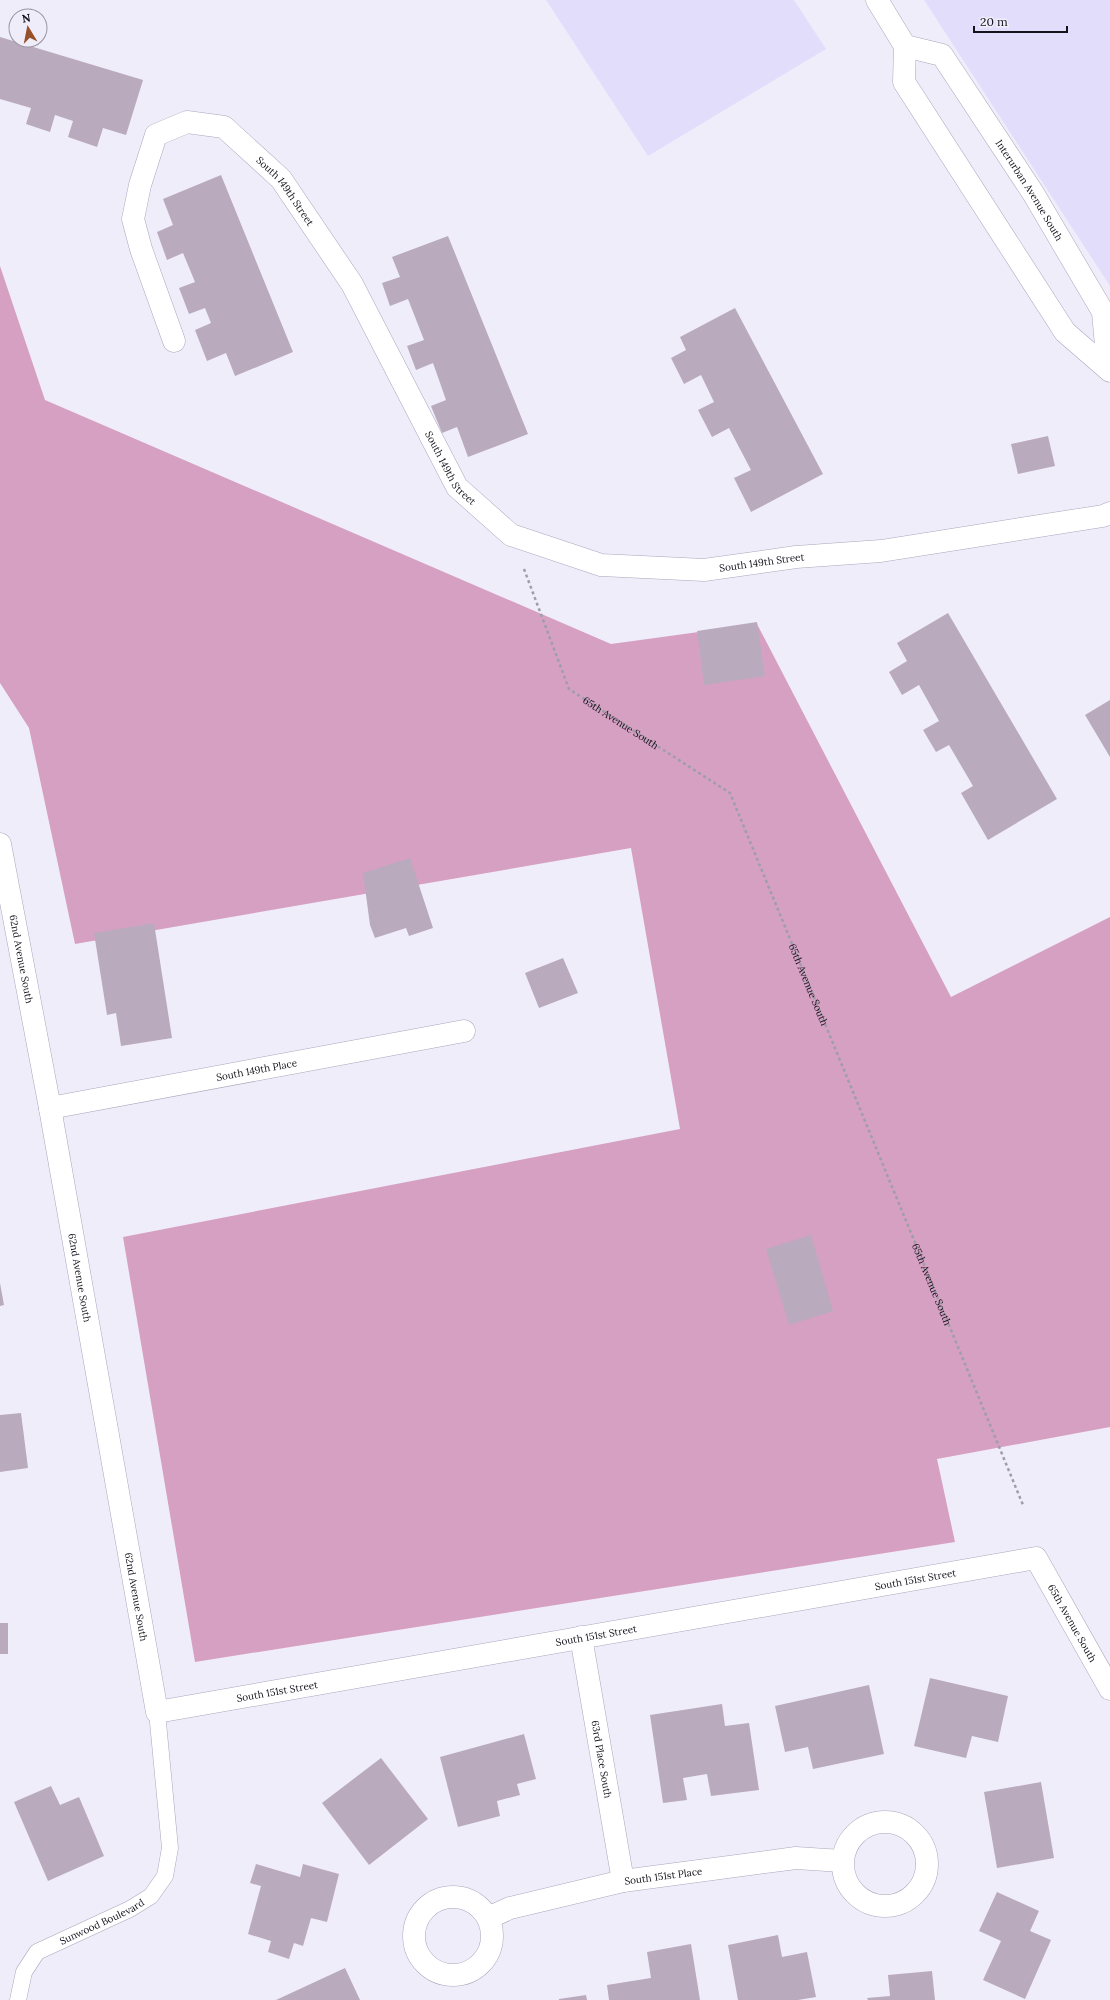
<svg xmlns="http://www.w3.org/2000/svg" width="1110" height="2000" viewBox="0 0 1110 2000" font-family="Lora,serif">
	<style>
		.built { fill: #e3ddfc }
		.forest { fill: #d6a0c3 }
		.building { fill: #b9aabe }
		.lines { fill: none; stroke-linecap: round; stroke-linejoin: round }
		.service-casing { stroke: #aaa6bc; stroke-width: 17 }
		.minor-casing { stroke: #aaa6bc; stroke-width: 23 }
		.secondary-casing { stroke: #aaa6bc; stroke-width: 23 }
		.path { stroke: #9f9da8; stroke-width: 2.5; stroke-dasharray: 3 3; stroke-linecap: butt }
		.service { stroke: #fff; stroke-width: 16 }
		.minor { stroke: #fff; stroke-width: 22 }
		.secondary { stroke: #fff; stroke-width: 22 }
		.labels { text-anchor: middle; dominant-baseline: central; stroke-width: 4; stroke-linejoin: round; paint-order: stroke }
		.street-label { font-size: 10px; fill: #14121a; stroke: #f0edfb }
	</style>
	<rect width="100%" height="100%" fill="#f0edfb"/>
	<g class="built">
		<polygon points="546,0 794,0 826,49 648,156"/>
		<polygon points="924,0 1110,0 1110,286"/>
	</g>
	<polygon class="forest" points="0,266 45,400 611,644 757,624 951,997 1110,917 1110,1427 937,1459 955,1542 195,1662 123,1237 680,1129 631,848 75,944 29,728 0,683"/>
	<g class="building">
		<polygon points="0,37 143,80 126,135 103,128 97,147 68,137 73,121 55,115 50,132 26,124 31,108 0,99"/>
		<polygon points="221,175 293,352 235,376 226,353 207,361 195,330 211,323 205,308 189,314 179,288 195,282 183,253 167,260 157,232 173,225 163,199"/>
		<polygon points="448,236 528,434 468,457 457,427 442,433 431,406 446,400 433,363 416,370 407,346 424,340 408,299 390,306 382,283 400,277 392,257"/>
		<polygon points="735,308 823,474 751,512 734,478 751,470 729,428 712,437 698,410 714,402 701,375 684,384 671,358 686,350 680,337"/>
		<polygon points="1048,436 1055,466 1018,474 1011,444"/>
		<polygon points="948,613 1057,799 988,840 961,793 973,786 949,745 936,752 923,730 939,721 919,685 902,695 889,672 907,661 897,643"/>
		<polygon points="757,622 765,676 704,685 697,631"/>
		<polygon points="1110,700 1110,757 1085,715"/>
		<polygon points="410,858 433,928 409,936 406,928 375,938 370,925 363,873"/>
		<polygon points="154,923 172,1038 121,1046 116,1013 107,1015 94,933"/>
		<polygon points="563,958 578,993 539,1008 525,973"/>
		<polygon points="811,1235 833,1311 789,1325 766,1249"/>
		<polygon points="0,1283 4,1305 0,1306"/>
		<polygon points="21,1413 28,1468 0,1472 0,1415"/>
		<rect x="0" y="1623" width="8" height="31"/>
		<polygon points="930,1678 1008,1696 998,1742 972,1736 966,1758 914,1746"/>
		<polygon points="869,1685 884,1754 813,1769 808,1747 785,1752 775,1706"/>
		<polygon points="722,1704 725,1726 749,1723 759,1790 711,1796 707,1774 683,1778 687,1800 663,1803 650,1715"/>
		<polygon points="524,1734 536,1779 517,1784 520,1795 497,1801 500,1816 458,1827 440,1757"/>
		<polygon points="381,1758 428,1819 369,1865 322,1803"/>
		<polygon points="1041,1782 1054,1858 997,1868 984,1792"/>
		<polygon points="51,1786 60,1805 79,1797 104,1856 48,1881 14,1802"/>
		<polygon points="256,1864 300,1877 303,1864 339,1874 327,1922 311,1918 303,1946 294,1943 289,1959 268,1952 271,1941 248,1934 261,1886 250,1883"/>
		<polygon points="997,1892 1039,1911 1030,1931 1051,1940 1025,1999 983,1980 1001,1941 979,1931"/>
		<polygon points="778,1935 782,1957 807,1952 816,1997 798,2000 738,2000 728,1945"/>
		<polygon points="691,1944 700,2000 609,2000 607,1985 651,1978 647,1952"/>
		<polygon points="345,1968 360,2000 276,2000"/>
		<polygon points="932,1971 935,2000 868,2000 867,1998 890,1996 888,1975"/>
		<polygon points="586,1995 587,2000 559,2000 559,1999"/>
	</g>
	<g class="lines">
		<g class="service-casing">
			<g id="service">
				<path id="s2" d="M18 2000 24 1972 37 1952 130 1909 151 1896 165 1876 170 1848 157 1712"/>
			</g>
		</g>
		<g class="minor-casing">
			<g id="minor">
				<path id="s3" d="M174 341 141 249 133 219 140 185 156 135 187 122 224 127 281 179 352 284 457 487 511 535 601 565 704 570 796 557 881 551 1103 516 1110 513"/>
				<path id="s4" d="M0 844 50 1108 157 1712 1036 1558 1110 1689"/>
				<path id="s5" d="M50 1108 464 1031"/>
				<path id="s6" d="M581 1637 623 1881"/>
				<circle cx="885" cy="1864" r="42"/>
				<circle cx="453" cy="1936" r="39"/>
				<path id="s7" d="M488 1918 510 1908 623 1881 796 1858 842 1861"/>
			</g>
		</g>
		<g class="secondary-casing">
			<g id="secondary">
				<polyline points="877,0 905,46 904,82 1065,332 1110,371"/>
				<path id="s8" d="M905 46 942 55 1033 193 1103 312 1108 368"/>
			</g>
		</g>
		<path class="path" id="s1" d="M524 569 569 689 730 793 1023 1505"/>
		<use href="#service" class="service"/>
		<use href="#minor" class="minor"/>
		<use href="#secondary" class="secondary"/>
	</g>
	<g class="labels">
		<g class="street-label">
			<text stroke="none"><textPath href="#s8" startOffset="199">Interurban Avenue South</textPath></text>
			<text stroke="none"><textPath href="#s3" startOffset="376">South 149th Street</textPath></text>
			<text stroke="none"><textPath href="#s3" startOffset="700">South 149th Street</textPath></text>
			<text stroke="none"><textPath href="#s3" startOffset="1048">South 149th Street</textPath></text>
			<text stroke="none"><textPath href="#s1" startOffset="190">65th Avenue South</textPath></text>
			<text stroke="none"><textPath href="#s4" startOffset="117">62nd Avenue South</textPath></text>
			<text stroke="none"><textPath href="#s1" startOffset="527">65th Avenue South</textPath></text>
			<text stroke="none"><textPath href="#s5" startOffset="210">South 149th Place</textPath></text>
			<text stroke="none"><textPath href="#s4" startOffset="441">62nd Avenue South</textPath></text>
			<text stroke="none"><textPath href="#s1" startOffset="851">65th Avenue South</textPath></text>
			<text stroke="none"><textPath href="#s4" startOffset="1652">South 151st Street</textPath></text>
			<text stroke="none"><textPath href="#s4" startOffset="765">62nd Avenue South</textPath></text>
			<text stroke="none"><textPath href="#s4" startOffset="1849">65th Avenue South</textPath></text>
			<text stroke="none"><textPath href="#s4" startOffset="1328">South 151st Street</textPath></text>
			<text stroke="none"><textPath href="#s4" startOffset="1004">South 151st Street</textPath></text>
			<text stroke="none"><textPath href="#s6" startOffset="124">63rd Place South</textPath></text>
			<text stroke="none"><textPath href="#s7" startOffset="181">South 151st Place</textPath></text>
			<text stroke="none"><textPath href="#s2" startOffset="124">Sunwood Boulevard</textPath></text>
		</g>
	</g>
	<g transform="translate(28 28) rotate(350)"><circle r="19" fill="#f0edfb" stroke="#9895a1"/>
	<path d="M0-3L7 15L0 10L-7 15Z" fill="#965128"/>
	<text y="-6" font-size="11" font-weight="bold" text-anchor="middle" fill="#14121a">N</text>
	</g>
	<path d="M974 26v6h93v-6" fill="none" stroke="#14121a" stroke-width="2"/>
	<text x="980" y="26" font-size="12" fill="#14121a" stroke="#f0edfb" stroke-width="3" paint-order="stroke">20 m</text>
</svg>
